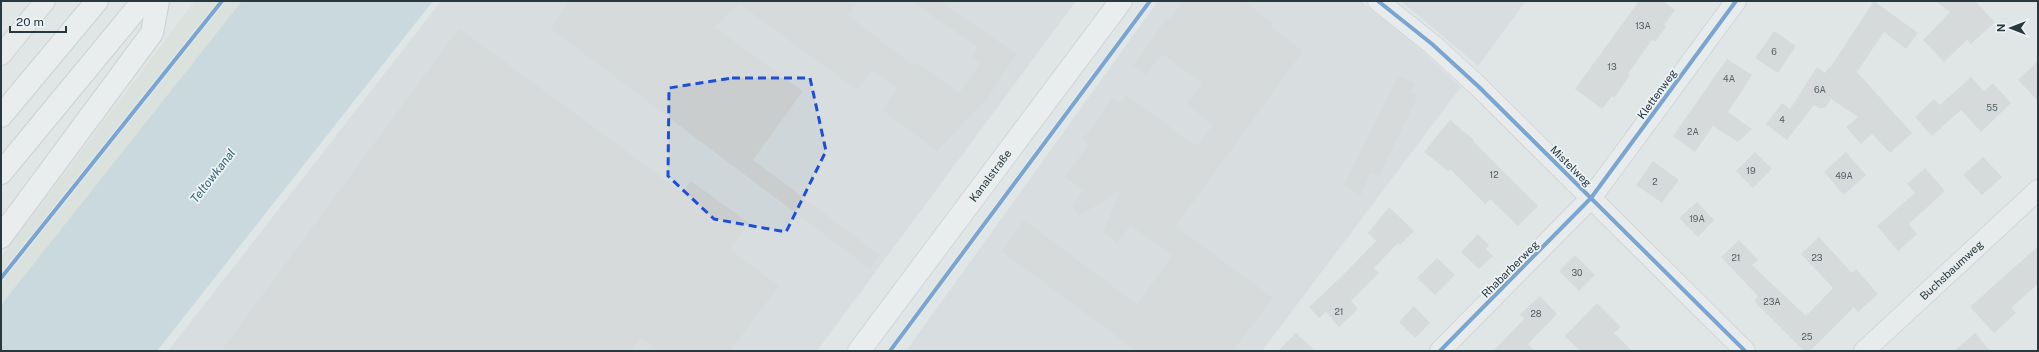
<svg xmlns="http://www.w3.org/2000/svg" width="2039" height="352" viewBox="0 0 2039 352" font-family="'Public Sans',sans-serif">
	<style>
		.built { fill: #ced6d9 }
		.green { fill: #d4dbd1 }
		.water { fill: #aecbd2 }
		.building { fill: #c9cdce }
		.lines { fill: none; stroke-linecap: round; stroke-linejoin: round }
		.street-casing { stroke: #bec3c4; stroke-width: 22 }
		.secondary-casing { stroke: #bec3c4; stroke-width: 24 }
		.highway-casing { stroke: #b3b8bb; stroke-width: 24 }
		.street { stroke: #f0f2f2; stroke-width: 20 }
		.secondary { stroke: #f4f6f6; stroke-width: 22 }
		.highway { stroke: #f4f6f6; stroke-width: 22 }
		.cycleway-casing { stroke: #eef4f6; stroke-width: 6 }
		.cycleway { stroke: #0057b8; stroke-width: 4 }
		.marked { fill: none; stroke: #1d4ed8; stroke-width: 3; stroke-dasharray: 8 5; stroke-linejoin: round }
		.labels { text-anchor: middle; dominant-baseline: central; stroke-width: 3.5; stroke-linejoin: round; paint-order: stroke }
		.number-label { font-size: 9px; fill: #505e64 }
		.street-label { font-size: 11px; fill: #27383f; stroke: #eef4f6 }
		.water-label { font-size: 12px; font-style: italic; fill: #316574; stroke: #eef4f6 }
	</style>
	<rect width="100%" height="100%" fill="#e0e5e6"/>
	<g class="built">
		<polygon points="441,1 1076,1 817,351 168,351"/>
		<polygon points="1158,1 1361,1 1419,48 1461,87 1262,351 906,351"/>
		<polygon points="1401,1 1526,1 1478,66"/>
	</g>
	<polygon class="green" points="195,1 242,1 1,305 1,257"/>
	<polygon class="water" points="242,1 433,1 157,351 1,351 1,305"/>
	<g class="building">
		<polygon points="569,1 859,1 848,15 914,66 917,62 959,93 980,63 971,57 978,47 910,1 940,1 1017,54 987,99 937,151 882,110 897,89 873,70 857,90 739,4 715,27 803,91 753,160 880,255 870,269 550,28"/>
		<polygon points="1183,1 1244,1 1273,23 1270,26 1303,51 1176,226 1273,298 1233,351 1136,351 1001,251 1024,220 1137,304 1172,256 1130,225 1117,245 1110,236 1102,234 1120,191 1079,216 1072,205 1083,191 1065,177 1088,146 1082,138 1089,132 1112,97 1121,103 1126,95 1197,146 1213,125 1186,104 1202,83 1162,54 1146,75 1133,65 1167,18 1169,20"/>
		<polygon points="1639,1 1663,1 1675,10 1664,25 1666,27 1655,42 1652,40 1628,74 1630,75 1614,98 1612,96 1602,109 1575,89"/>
		<polygon points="1874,1 1918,33 1906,49 1884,32 1857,72 1912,133 1890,153 1872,134 1861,144 1846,127 1858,117 1831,99 1825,108 1819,108 1814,105 1787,140 1766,124 1782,103 1790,109 1817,67 1825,73 1829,67 1830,68"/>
		<polygon points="1935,1 1975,1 1995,22 1971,44 1967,40 1944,62 1923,40 1950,12"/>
		<polygon points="459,28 682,192 691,181 749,223 730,249 779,286 730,351 657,351 641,338 631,351 221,351"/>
		<polygon points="1774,31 1796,46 1778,73 1755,58"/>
		<polygon points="1727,59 1752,75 1728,112 1752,129 1738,142 1713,126 1695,152 1673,136"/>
		<polygon points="2038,61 2038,101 2018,80"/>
		<polygon points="1398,75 1415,84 1411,92 1418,96 1379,176 1371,172 1361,195 1343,186"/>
		<polygon points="1971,77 1984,91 1993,83 2011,103 1981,132 1961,110 1932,136 1915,117 1934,99 1940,105"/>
		<polygon points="1450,120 1474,140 1473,141 1538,206 1518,226 1490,199 1485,204 1450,169 1448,171 1424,152"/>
		<polygon points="1755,152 1772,169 1753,188 1736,171"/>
		<polygon points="1846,152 1866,175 1844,195 1824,172"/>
		<polygon points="1983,157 2002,177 1982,195 1963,175"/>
		<polygon points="1653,161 1679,180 1662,203 1636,185"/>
		<polygon points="1925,168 1945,191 1909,224 1917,234 1898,251 1877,226 1915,193 1907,184"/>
		<polygon points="1697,202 1714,220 1698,237 1679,218"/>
		<polygon points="1389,207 1414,231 1400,245 1398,243 1374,268 1379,273 1351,301 1358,309 1339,327 1326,312 1319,318 1309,307 1343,275 1376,241 1368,233"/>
		<polygon points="1478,234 1489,245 1486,249 1493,256 1479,269 1461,252"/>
		<polygon points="1819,237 1852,273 1856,269 1878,294 1858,312 1854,307 1810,351 1804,351 1754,301 1758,296 1721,257 1739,240 1758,260 1752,265 1806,316 1833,288 1801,254"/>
		<polygon points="2038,246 2038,284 2011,308 2016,313 1994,333 1970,307"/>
		<polygon points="1575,255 1595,275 1579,291 1559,271"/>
		<polygon points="1437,258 1455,275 1435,295 1417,278"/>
		<polygon points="1540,296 1557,314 1528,344 1535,351 1493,351 1524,319 1520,314"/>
		<polygon points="1597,303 1621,327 1614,333 1632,351 1580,351 1565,336"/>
		<polygon points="1414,306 1430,323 1415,338 1399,322"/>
		<polygon points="1296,333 1315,351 1278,351"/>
		<polygon points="1975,333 1990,351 1954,351"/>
	</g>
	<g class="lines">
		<g class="street-casing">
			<g id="street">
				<polyline points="1378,1 1432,44 1479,87 1745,351"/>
				<polyline points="1,55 45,1"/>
				<polyline points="1440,351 1591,198 1736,1"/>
				<path id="s1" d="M1864 351 2038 190"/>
			</g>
		</g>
		<g class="secondary-casing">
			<g id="secondary">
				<path id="s2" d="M859 351 1121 1"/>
			</g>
		</g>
		<g class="highway-casing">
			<g id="highway">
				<polyline points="1,116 97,1"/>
				<polyline points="1,173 143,1"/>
				<polyline points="1,237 152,33 158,1"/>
			</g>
		</g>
		<use href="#street" class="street"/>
		<use href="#secondary" class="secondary"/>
		<use href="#highway" class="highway"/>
		<g class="cycleway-casing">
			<g id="cycleway">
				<polyline points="1378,1 1432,44 1479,87 1745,351"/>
				<polyline points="1,278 222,1"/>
				<polyline points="890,351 1150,1"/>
				<polyline points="1440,351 1591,198 1736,1"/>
			</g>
		</g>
		<use href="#cycleway" class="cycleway"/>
	</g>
	<path d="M0 0H2039V352H0ZM732 78H810L826 151 786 232 714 219 668 176 669 88Z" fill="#e0e5e6" fill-opacity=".55" fill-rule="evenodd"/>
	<path class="marked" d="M732 78H810L826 151 786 232 714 219 668 176 669 88Z"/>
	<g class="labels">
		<g class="number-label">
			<text x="1643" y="25">13A</text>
			<text x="1774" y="51">6</text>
			<text x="1612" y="66">13</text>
			<text x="1729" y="78">4A</text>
			<text x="1820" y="89">6A</text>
			<text x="1992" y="107">55</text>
			<text x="1782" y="119">4</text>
			<text x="1693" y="131">2A</text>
			<text x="1751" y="170">19</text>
			<text x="1494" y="174">12</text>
			<text x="1844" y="175">49A</text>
			<text x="1655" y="181">2</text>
			<text x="1697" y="218">19A</text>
			<text x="1736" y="257">21</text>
			<text x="1817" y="257">23</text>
			<text x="1577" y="272">30</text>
			<text x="1772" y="301">23A</text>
			<text x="1339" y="311">21</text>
			<text x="1536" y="313">28</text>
			<text x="1807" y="336">25</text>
		</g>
		<g class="street-label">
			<text transform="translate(1657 94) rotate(-54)">Klettenweg</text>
			<text transform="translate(1571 166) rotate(45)">Mistelweg</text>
			<text stroke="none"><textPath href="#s2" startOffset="219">Kanalstraße</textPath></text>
			<text transform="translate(1510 269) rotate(-45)">Rhabarberweg</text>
			<text stroke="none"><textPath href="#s1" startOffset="119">Buchsbaumweg</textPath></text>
		</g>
		<g class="water-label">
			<text transform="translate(213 176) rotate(-52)">Teltowkanal</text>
		</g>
	</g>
	<rect width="2039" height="352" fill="none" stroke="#27383f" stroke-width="4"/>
	<g transform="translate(2011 28) rotate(270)" stroke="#eef4f6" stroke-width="3" paint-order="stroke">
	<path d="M0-3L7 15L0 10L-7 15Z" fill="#27383f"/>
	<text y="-6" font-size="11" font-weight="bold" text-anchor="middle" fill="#27383f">N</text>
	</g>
	<path d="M10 26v6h56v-6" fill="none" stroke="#27383f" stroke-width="2"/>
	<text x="16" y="26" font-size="12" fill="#27383f" stroke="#eef4f6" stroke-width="3" paint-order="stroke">20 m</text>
</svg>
